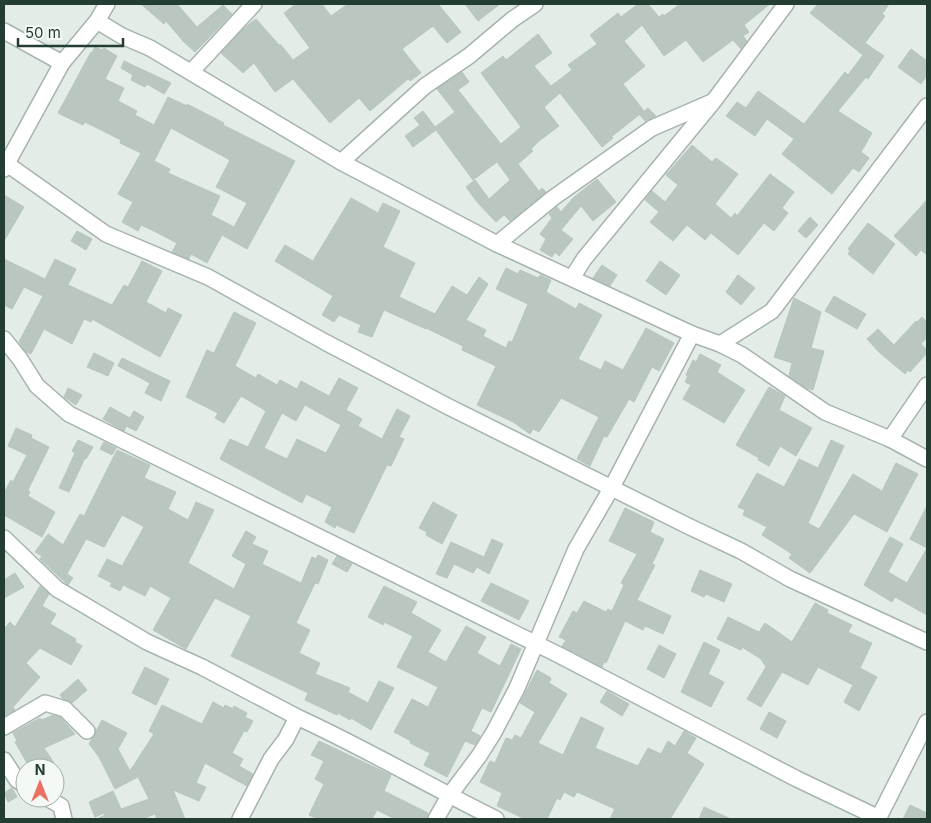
<svg xmlns="http://www.w3.org/2000/svg" width="931" height="823" viewBox="0 0 931 823" font-family="Inter,sans-serif">
	<style>
		.building { fill: #b9c7c0; stroke: #b6c6bd; fill-rule: evenodd }
		.lines { fill: none; stroke-linecap: round; stroke-linejoin: round }
		.minor-casing { stroke: #a7b4ad; stroke-width: 18 }
		.minor { stroke: #fff; stroke-width: 15 }
	</style>
	<rect width="100%" height="100%" fill="#e4ece7"/>
	<g class="building">
		<polygon points="141,4 177,4 197,27 223,5 232,14 195,52 183,41 166,21 164,24"/>
		<polygon points="296,4 322,4 331,16 348,4 438,4 461,32 447,43 433,26 402,49 421,73 410,81 408,79 370,111 359,98 330,123 293,79 275,92 254,63 243,73 221,53 244,28 256,19 279,45 280,44 293,60 310,48 284,13"/>
		<polygon points="465,4 500,4 478,21"/>
		<polygon points="638,4 648,4 659,17 663,14 664,16 680,4 770,4 744,25 749,32 743,36 747,41 741,49 733,40 703,62 686,40 664,56 642,25 624,41 645,66 623,84 644,111 611,137 613,138 602,147 560,93 544,107 559,126 539,141 531,149 533,151 518,164 539,191 542,188 546,192 510,221 504,215 496,222 478,203 466,187 475,180 489,199 510,180 497,162 473,180 436,130 413,147 405,136 420,125 414,118 423,111 435,127 455,112 437,89 462,72 469,82 458,90 501,144 521,127 481,73 503,56 506,60 538,34 552,53 534,66 551,86 572,70 568,65 597,44 590,35 618,13 621,17"/>
		<polygon points="818,4 889,4 882,14 885,16 865,43 884,56 868,79 866,77 838,111 872,133 861,152 869,158 859,172 853,168 832,194 782,154 794,139 767,119 755,136 726,116 737,102 746,108 758,91 804,124 845,72 848,75 863,55 810,13"/>
		<path d="M95 47 102 50 104 48 117 56 105 79 124 88 118 101 137 111 135 115 154 125 168 97 187 106V104L224 123 223 125 295 161 247 249 222 235 207 263 191 254 189 259 172 252 177 243 154 231 141 225 138 231 122 222 133 202 118 194 141 153 120 143 121 140 85 122 83 125 58 113 91 52 92 53ZM171 128 230 160 216 187 247 203 234 227 211 215 220 196 168 173 170 169 154 161Z"/>
		<polygon points="911,49 927,61 927,75 921,84 898,67"/>
		<polygon points="124,61 171,83 164,94 147,84 145,87 131,80 133,75 121,68"/>
		<polygon points="648,108 656,116 645,121 640,115"/>
		<polygon points="692,145 712,162 716,158 738,174 715,204 731,218 735,213 737,216 770,174 794,192 782,208 788,213 774,231 764,223 738,255 711,233 705,240 687,225 673,241 650,222 659,212 645,200 652,191 665,202 678,185 666,175"/>
		<polygon points="597,179 616,202 593,221 581,206 561,230 573,239 559,256 555,252 552,257 540,250 546,239 540,234 552,218 549,214 557,207 561,212 573,198"/>
		<polygon points="4,195 24,207 4,241"/>
		<polygon points="351,198 378,213 383,203 400,211 383,247 415,263 399,297 435,314 452,286 467,295 479,277 488,284 466,320 486,330 483,336 506,348 509,341 512,342 528,304 496,289 506,268 518,274 520,270 538,278 540,275 551,280 546,292 576,309 579,303 602,315 578,359 601,370 605,361 623,370 646,328 674,343 659,371 652,367 634,402 629,399 607,437 604,436 590,466 577,459 599,417 561,398 539,432 533,429 530,434 513,422 477,405 496,366 462,350 463,346 426,328 426,329 384,310 372,337 358,332 361,325 339,315 334,322 322,315 333,296 275,261 285,245 313,261"/>
		<polygon points="927,200 927,255 921,250 916,256 894,236"/>
		<polygon points="810,217 818,225 806,238 798,231"/>
		<polygon points="868,223 895,244 873,274 848,254 850,251 848,249"/>
		<polygon points="77,231 92,239 86,250 71,241"/>
		<polygon points="4,259 45,279 55,259 76,269 68,285 112,305 124,285 128,287 142,261 162,271 146,302 166,313 168,308 182,315 160,357 92,319 91,322 84,319 72,344 44,329 31,354 26,352 19,342 43,296 24,287 12,309 4,305"/>
		<polygon points="660,261 680,275 666,295 646,281"/>
		<polygon points="602,265 617,275 610,286 593,278"/>
		<polygon points="738,275 755,288 741,305 726,292"/>
		<polygon points="834,296 866,314 857,329 825,311"/>
		<polygon points="794,298 821,312 811,348 824,351 813,390 807,388 789,376 792,363 774,357"/>
		<path d="M234 312 256 323 235 366 256 378 258 374 277 385 280 380 297 389 301 381 329 396 339 378 358 388 346 410 362 419 358 426 382 439 397 409 410 416 399 437 404 439 391 466 387 465 354 533 336 525 335 528 325 522 332 507 306 494 302 503 220 459 230 439 248 447 266 411 241 396 224 423 215 418 218 413 186 397 207 350 214 353ZM305 405 341 425 326 453 297 439 287 459 264 448 282 413 296 421Z"/>
		<polygon points="922,317 927,322 927,337 921,344 927,350 927,353 910,372 908,370 905,374 879,352 867,339 878,329 894,345 916,321 917,322"/>
		<polygon points="94,353 114,363 108,376 87,367"/>
		<polygon points="700,354 721,365 717,372 745,390 724,423 683,399 691,385 685,382 688,376 686,375 693,360 696,362"/>
		<polygon points="122,358 170,381 161,401 145,393 150,383 118,366"/>
		<polygon points="769,387 785,396 779,410 812,428 796,456 780,446 769,466 758,460 759,458 736,445"/>
		<polygon points="68,388 82,395 76,405 64,397"/>
		<polygon points="110,407 130,418 134,411 144,417 136,431 126,426 124,431 103,419"/>
		<polygon points="16,428 32,435 31,438 49,447 28,490 30,492 28,496 55,512 42,537 4,515 4,493 11,480 13,482 27,455 8,446"/>
		<polygon points="78,440 93,447 86,459 85,458 69,492 59,488 75,453 72,451"/>
		<polygon points="831,440 844,446 808,523 819,529 853,474 882,491 896,463 918,474 887,532 854,514 810,573 789,558 792,554 762,535 767,527 743,515 745,510 738,507 757,473 784,487 799,459 818,468"/>
		<polygon points="104,442 116,448 112,455 100,449"/>
		<polygon points="117,450 150,465 144,478 176,492 168,509 188,520 196,502 214,510 188,563 234,589 246,564 232,556 246,531 256,537 252,544 268,551 262,564 301,583 312,557 316,559 318,555 328,560 318,584 315,583 296,623 310,630 299,653 320,663 315,674 350,688 348,692 368,703 379,681 394,688 371,730 351,718 350,720 338,713 337,715 305,700 308,693 231,656 251,616 215,598 186,649 153,630 171,598 150,586 145,596 123,585 120,591 110,586 112,583 98,576 107,559 122,566 144,527 143,526 122,515 104,547 86,539 67,574 73,578 68,585 40,559 42,556 35,552 48,534 63,545 80,514 84,516"/>
		<polygon points="433,502 457,515 442,544 426,535 427,532 419,528"/>
		<polygon points="927,506 927,548 910,539"/>
		<polygon points="625,508 654,522 650,532 664,539 652,564 655,565 637,600 671,616 663,634 645,626 643,630 625,621 606,663 604,662 602,667 562,646 566,640 559,637 573,611 577,613 584,601 606,612 608,609 612,611 624,585 621,583 637,554 609,541"/>
		<polygon points="890,537 903,544 888,572 907,583 927,548 927,615 895,597 892,602 864,585"/>
		<polygon points="492,539 503,544 489,574 477,567 473,573 454,564 447,578 436,574 451,542 484,557"/>
		<polygon points="337,556 352,564 347,572 332,564"/>
		<polygon points="700,570 732,584 724,602 706,594 704,597 691,591"/>
		<polygon points="15,573 24,587 4,598 4,580"/>
		<polygon points="491,583 529,601 519,620 481,601"/>
		<polygon points="40,586 49,594 42,606 56,614 50,624 76,639 75,642 82,646 71,665 40,648 26,663 40,677 13,707 15,710 4,716 4,629 10,622 15,627"/>
		<polygon points="384,586 417,602 411,613 441,630 428,652 446,662 466,626 486,637 477,653 500,666 511,644 521,649 491,712 482,708 471,731 480,736 475,745 465,741 447,777 424,765 430,753 410,743 411,741 394,732 412,699 428,707 438,687 397,667 413,636 384,622 383,625 368,617"/>
		<polygon points="815,603 828,610 827,613 852,625 848,632 872,643 860,668 877,677 859,711 844,702 853,685 818,667 808,685 782,672 761,707 747,699 766,667 761,659 742,647 741,650 717,639 728,617 759,632 765,623 792,642"/>
		<polygon points="704,642 720,650 708,674 724,682 711,707 681,692"/>
		<polygon points="659,645 676,654 664,678 647,669"/>
		<polygon points="145,667 169,679 156,705 132,693"/>
		<polygon points="537,670 551,678 549,683 567,694 538,743 563,755 581,717 604,728 595,748 638,766 648,748 661,754 668,741 675,746 684,731 696,738 687,753 704,764 670,819 610,819 615,809 577,792 574,797 564,792 560,800 557,798 547,819 525,819 497,806 502,793 480,782 490,761 495,763 506,738 512,740 515,735 521,738 535,712 520,703"/>
		<polygon points="78,679 87,690 72,703 63,699 60,695"/>
		<polygon points="607,691 629,704 622,716 600,702"/>
		<polygon points="213,702 224,708 225,705 233,709 234,706 247,713 245,717 253,721 247,732 244,731 232,753 243,759 239,766 253,774 247,786 205,763 196,783 206,787 199,801 173,790 185,819 157,819 155,814 142,819 97,819 105,815 104,813 95,817 89,802 113,791 121,809 149,799 138,777 115,789 99,757 89,744 102,720 127,733 118,749 130,771 154,734 149,731 162,705 202,724"/>
		<polygon points="769,712 786,721 777,738 760,729"/>
		<polygon points="53,715 60,717 75,734 44,748 54,763 46,768 43,768 36,758 27,763 15,742 17,741 13,733 40,718 42,720"/>
		<polygon points="319,741 391,775 384,791 428,813 427,819 395,819 377,810 372,819 318,819 309,815 324,784 315,779 324,761 311,755"/>
		<polygon points="12,788 17,797 8,802 4,793"/>
		<polygon points="910,805 927,813 927,819 903,819"/>
		<polygon points="704,807 731,819 699,819"/>
	</g>
	<g class="lines">
		<g class="minor-casing">
			<g id="minor">
				<polyline points="97,21 122,36 150,48 341,162 497,244 692,334 720,344 742,355 825,412 890,439 927,459"/>
				<polyline points="4,31 62,63"/>
				<polyline points="191,72 254,4"/>
				<polyline points="341,162 425,86 469,56 513,19 535,4"/>
				<polyline points="7,164 106,234 208,277 325,342 449,407 688,526 741,551 790,579 927,642"/>
				<polyline points="4,169 62,63 97,21 107,4"/>
				<polyline points="497,244 553,198 652,128 712,102"/>
				<polyline points="572,278 584,259 713,102 786,4"/>
				<polyline points="4,339 20,359 37,386 69,414 559,655 797,779 879,818"/>
				<polyline points="720,344 772,311 927,106"/>
				<polyline points="890,439 927,385"/>
				<polyline points="4,538 57,589 147,642 202,667 297,717"/>
				<polyline points="4,727 45,703 65,709 87,731"/>
				<polyline points="4,760 17,780 25,785"/>
				<polyline points="47,798 61,806 64,819"/>
				<path d="M240 819 271 759 286 739 297 717C365 748 429 786 496 819"/>
				<polyline points="436,819 449,796 479,756 494,732 517,688 576,549 612,487 692,334"/>
				<polyline points="878,819 927,722"/>
			</g>
		</g>
		<use href="#minor" class="minor"/>
	</g>
	<rect width="931" height="823" fill="none" stroke="#243d32" stroke-width="10"/>
	<g transform="translate(40 783)"><circle r="24" fill="#f4f9f6" stroke="#a1aea8"/>
	<path d="M0-4L9 19L0 12L-9 19Z" fill="#e97265"/>
	<text y="-8" font-size="14" font-weight="bold" text-anchor="middle" fill="#243d32">N</text>
	</g>
	<path d="M18 38v8h105v-8" fill="none" stroke="#243d32" stroke-width="2.5"/>
	<text x="25" y="38" font-size="15" fill="#243d32" stroke="#f4f9f6" stroke-width="4" paint-order="stroke">50 m</text>
</svg>
